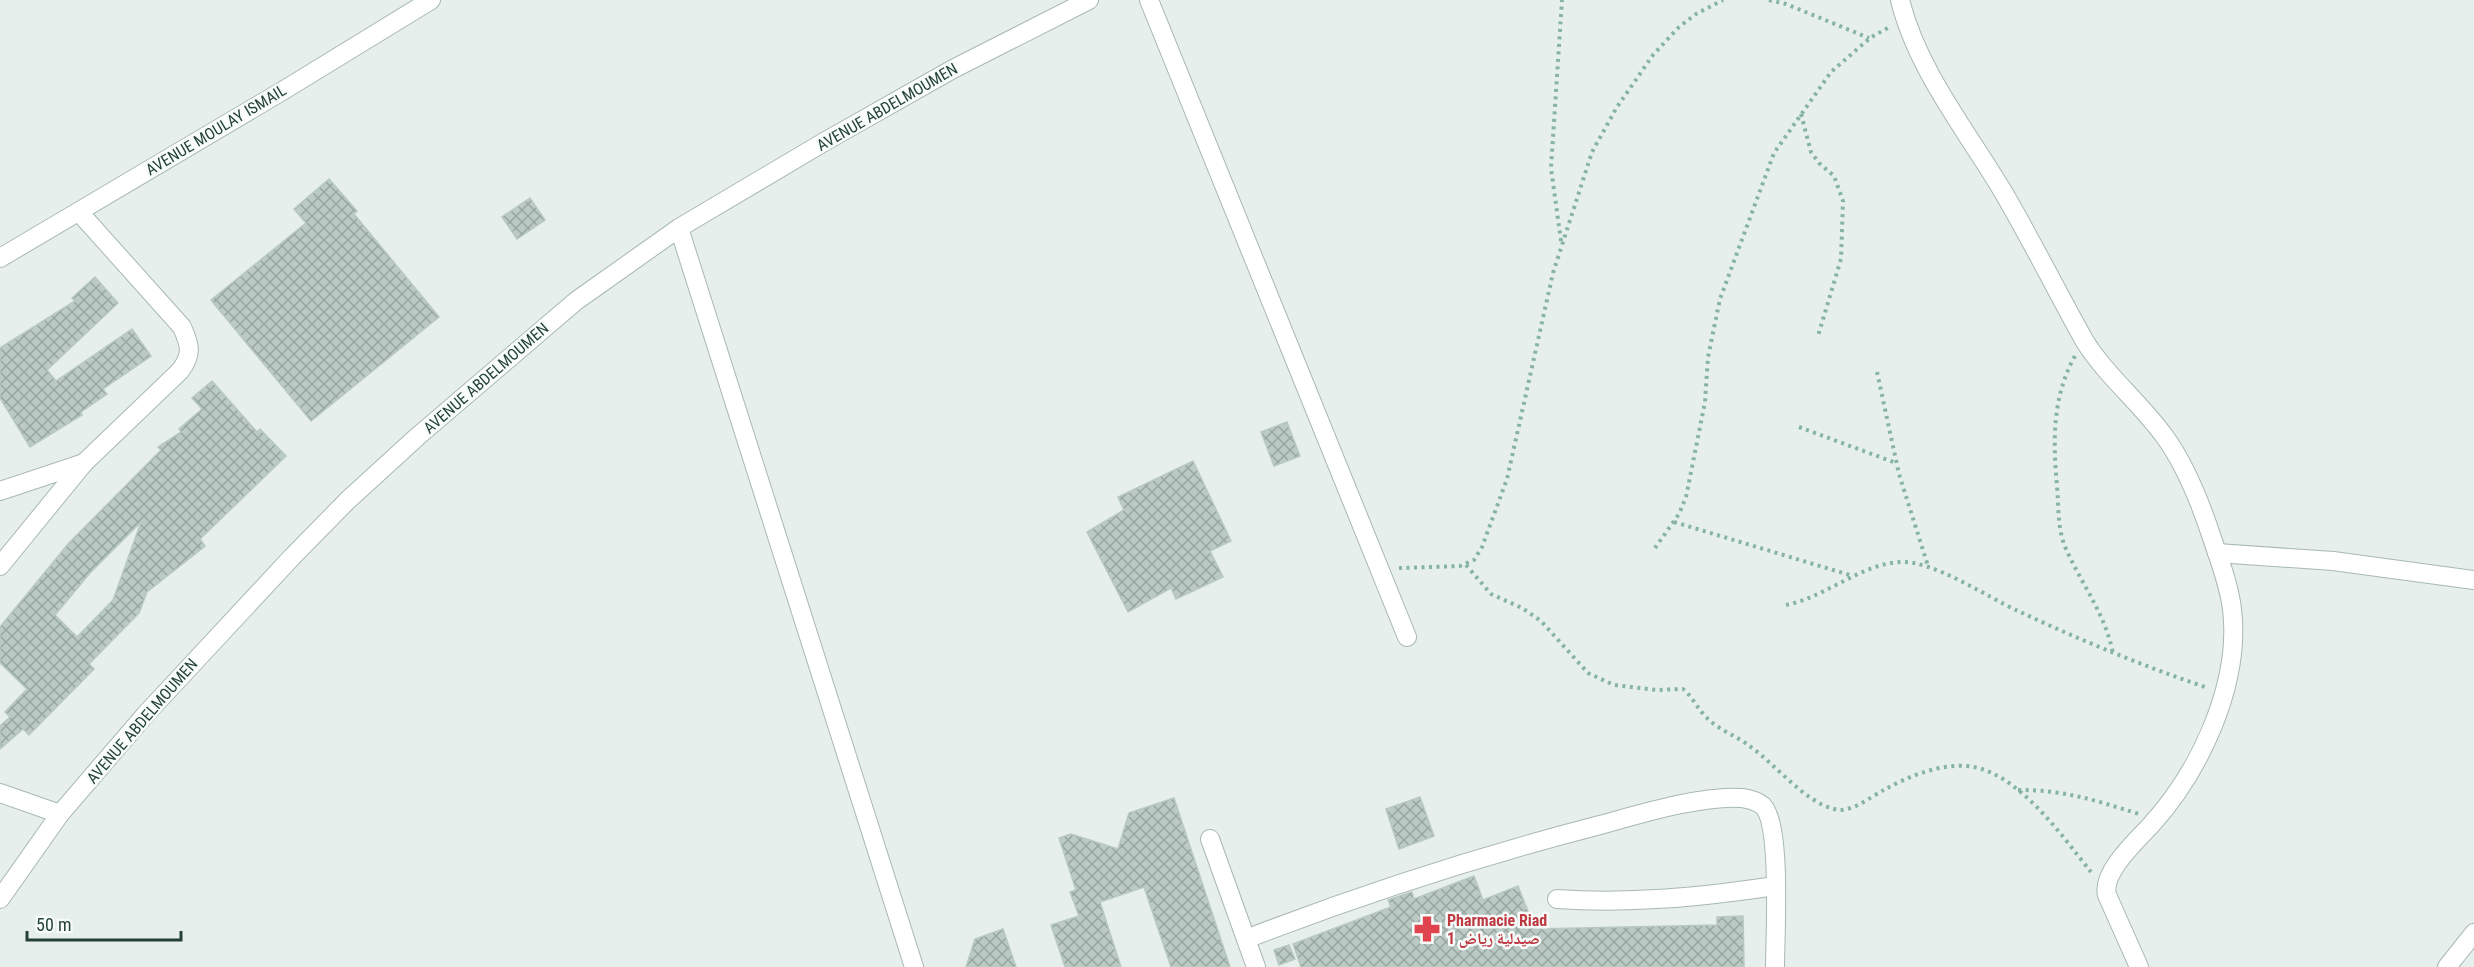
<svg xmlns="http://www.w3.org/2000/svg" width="2474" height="967" viewBox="0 0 2474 967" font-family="'Roboto Condensed','Noto Naskh Arabic',sans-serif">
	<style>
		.building { fill: url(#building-cross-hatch); stroke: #b8c9c2; stroke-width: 1.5; fill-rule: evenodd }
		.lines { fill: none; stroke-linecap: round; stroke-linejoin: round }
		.minor-casing { stroke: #a8b8b2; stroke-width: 20 }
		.path { stroke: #86b3a5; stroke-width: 4; stroke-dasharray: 3 4.5; stroke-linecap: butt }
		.minor { stroke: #fff; stroke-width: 18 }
		.labels { text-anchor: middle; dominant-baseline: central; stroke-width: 5; stroke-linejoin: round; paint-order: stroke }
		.street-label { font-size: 16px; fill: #24423a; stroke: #f7fbf9 }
		.health-label { font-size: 16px; font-weight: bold; fill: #be3a42; stroke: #f7fbf9; text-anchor: start }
	</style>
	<defs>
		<pattern id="building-cross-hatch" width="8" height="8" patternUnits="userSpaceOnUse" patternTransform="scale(1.5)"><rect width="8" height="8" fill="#bbcac4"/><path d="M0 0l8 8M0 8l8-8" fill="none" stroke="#98a6a0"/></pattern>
	</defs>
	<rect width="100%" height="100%" fill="#e6efeb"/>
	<g class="building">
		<polygon points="329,179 357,211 354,214 439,317 311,421 211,300 306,223 294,209"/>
		<polygon points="530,198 545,220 517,239 502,217"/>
		<polygon points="95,277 118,303 47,370 56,381 132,329 151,356 103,389 107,394 81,412 82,415 30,447 0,398 0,348 75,301 72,298"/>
		<path d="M212 381 257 432 260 429 286 456 200 539 205 546 147 592 139 613 89 664 94 669 29 735 23 729 0 749V726L10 717 5 712 27 689 0 663V627L68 544 161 450 158 447 181 432 179 429 202 409 192 398ZM141 522 113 600 77 637 55 615 90 573Z"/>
		<polygon points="1287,422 1300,456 1274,466 1261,432"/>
		<polygon points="1193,461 1231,541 1210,551 1223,577 1176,599 1171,588 1128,612 1087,532 1124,510 1118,497"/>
		<polygon points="1420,797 1434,836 1399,849 1386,809"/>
		<polygon points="1174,798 1230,967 1171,967 1144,887 1100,902 1121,967 1065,967 1051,925 1079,916 1070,892 1076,890 1059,838 1071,834 1118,849 1129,813"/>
		<polygon points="1474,876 1483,900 1518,886 1535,929 1717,925 1717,917 1743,916 1744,967 1301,967 1293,944 1391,907 1388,900 1412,892 1414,899"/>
		<polygon points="1003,929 1016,967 966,967 975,939"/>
		<polygon points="1289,945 1295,959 1279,965 1274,950"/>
	</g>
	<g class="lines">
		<g class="minor-casing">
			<g id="minor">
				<polyline points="1149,0 1407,637"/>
				<path d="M1900 0C1917 69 1966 130 2002 190 2031 239 2056 290 2084 340 2106 376 2140 402 2165 437 2186 466 2200 502 2211 535 2219 559 2229 584 2232 609 2241 684 2200 771 2151 825 2137 840 2101 873 2107 895L2139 967"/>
				<polyline points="679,228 914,967"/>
				<polyline points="0,258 284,90 431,0"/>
				<polyline points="0,491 84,463"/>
				<polyline points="2217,553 2333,561 2474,580"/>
				<path d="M0 566 84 463 180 371C193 354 190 345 182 327L79 212"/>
				<polyline points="0,793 60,814"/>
				<polyline points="1210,839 1256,967"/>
				<polyline points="0,899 60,814 145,715 292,557 348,500 417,437 576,301 679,228 824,142 953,69 1089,0"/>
				<path d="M1557 899C1630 904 1702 897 1775 886"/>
				<path d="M1246 939C1362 894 1480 856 1600 825 1640 814 1702 795 1742 798 1749 799 1757 801 1763 806 1782 825 1775 937 1775 967"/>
				<polyline points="2447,967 2474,933"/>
			</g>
		</g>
		<g class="path">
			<polyline points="1769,0 1786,4 1869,38"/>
			<polyline points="1801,114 1811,152 1819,163 1834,176 1843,201 1841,259 1818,336"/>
			<polyline points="1561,241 1551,168 1562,0"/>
			<path d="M2075 356C2052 397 2053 441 2057 486 2059 509 2057 528 2066 549 2082 585 2106 615 2113 654"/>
			<polyline points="1877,372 1899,474 1928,566"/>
			<polyline points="1799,427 1896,463"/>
			<polyline points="1674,522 1853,576"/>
			<polyline points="1655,548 1679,514 1686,497 1705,402 1708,357 1720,299 1774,153 1831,72 1870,38 1891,26"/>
			<path d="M1466 565 1491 594 1522 608 1541 621 1588 673 1614 685 1657 690 1683 689C1692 696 1697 708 1706 717 1718 730 1737 736 1751 747 1776 765 1805 802 1834 809 1850 814 1870 797 1884 790 1907 777 1938 764 1966 766 2016 769 2062 836 2091 872"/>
			<polyline points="1399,568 1460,566 1474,560 1482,547 1507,479 1553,273 1592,152 1617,107 1653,55 1679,27 1696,14 1723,0"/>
			<path d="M1786 605C1826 597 1861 564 1900 562 1933 560 1987 597 2018 611 2080 640 2143 666 2208 688"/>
			<path d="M2018 790C2065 790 2094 800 2139 814"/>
		</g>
		<use href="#minor" class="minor"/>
	</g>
	<defs>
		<g id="pharmacy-bare" transform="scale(2.07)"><path d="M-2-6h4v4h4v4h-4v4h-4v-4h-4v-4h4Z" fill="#e0444e" stroke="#f7fbf9" stroke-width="2.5" paint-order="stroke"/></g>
	</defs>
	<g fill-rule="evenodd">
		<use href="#pharmacy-bare" x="1427" y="929"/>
	</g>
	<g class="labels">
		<g class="street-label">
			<text transform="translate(887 107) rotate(-30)">AVENUE ABDELMOUMEN</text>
			<text transform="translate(216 130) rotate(-31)">AVENUE MOULAY ISMAIL</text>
			<text transform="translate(486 378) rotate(-41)">AVENUE ABDELMOUMEN</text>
			<text transform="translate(142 721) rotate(-49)">AVENUE ABDELMOUMEN</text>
		</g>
		<g class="health-label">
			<text x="1447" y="920">Pharmacie Riad<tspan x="1447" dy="18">1 صيدلية رياض</tspan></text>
		</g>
	</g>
	<path d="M27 931v9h154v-9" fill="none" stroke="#24423a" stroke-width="3"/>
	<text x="36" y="931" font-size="18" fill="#24423a" stroke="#f7fbf9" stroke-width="4.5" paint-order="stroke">50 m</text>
</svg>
